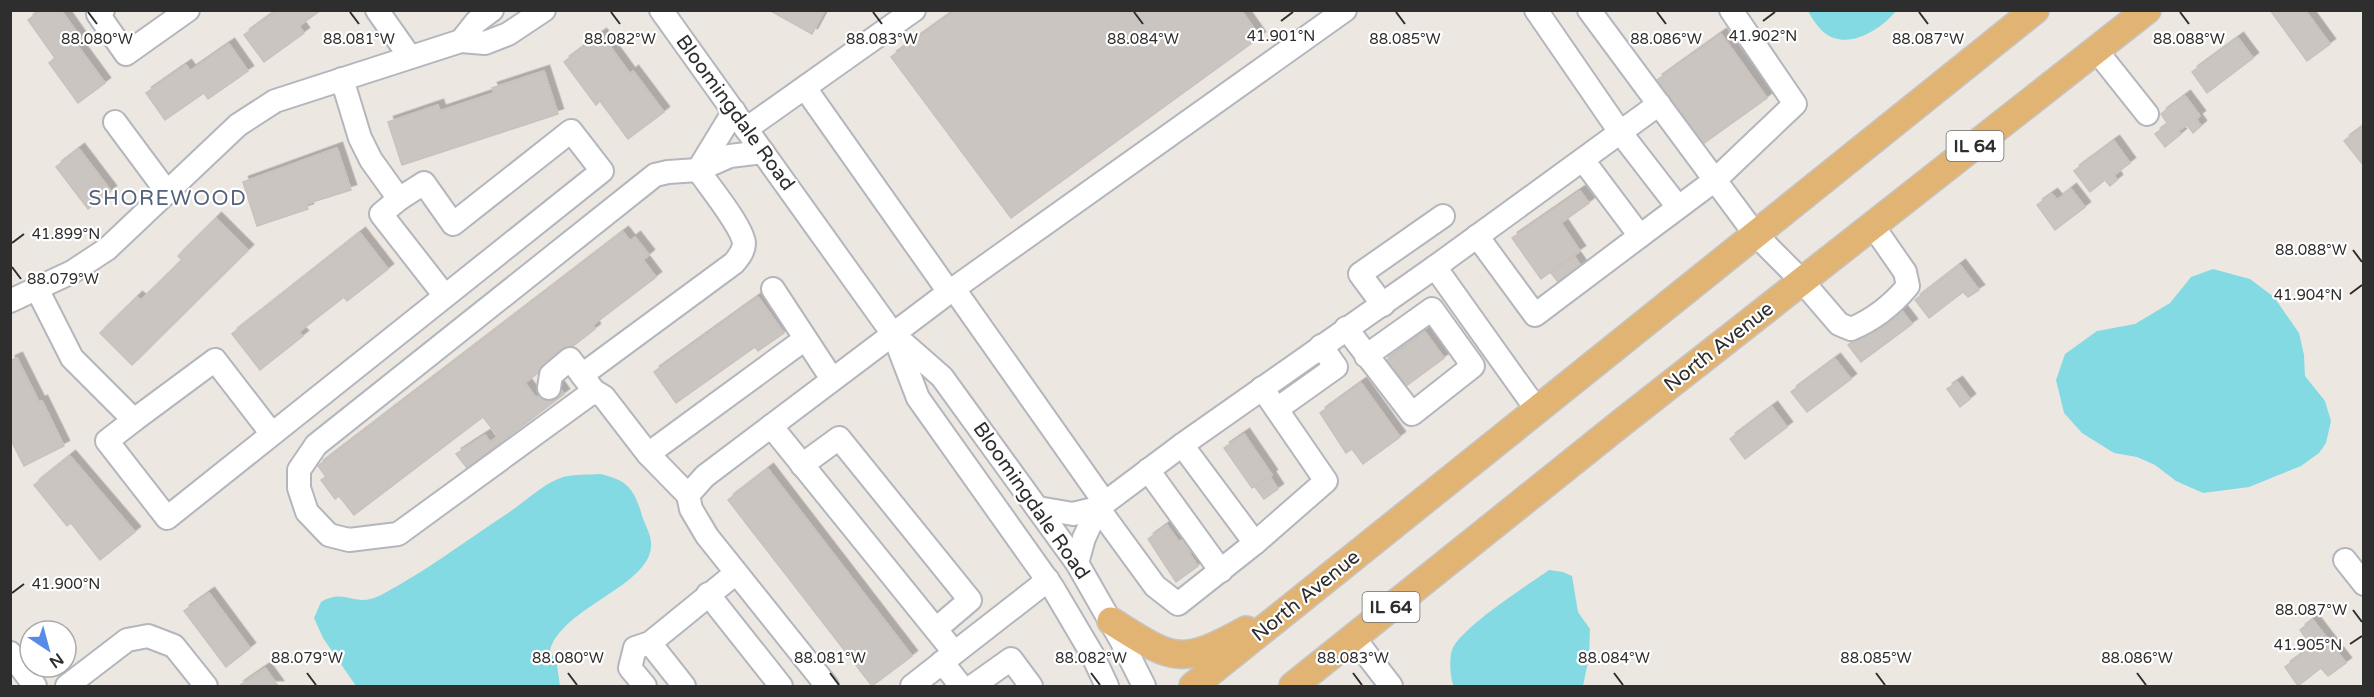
<svg xmlns="http://www.w3.org/2000/svg" width="2374" height="697" viewBox="0 0 2374 697" font-family="'Varela Round',sans-serif">
	<style>
		.water { fill: #83dae2 }
		.building { fill: #cac5c0; stroke: #c9c2bc; stroke-width: 1.5; filter: url(#shadow) }
		.lines { fill: none; stroke-linecap: round; stroke-linejoin: round }
		.minor-casing { stroke: #b3b6bc; stroke-width: 26 }
		.major-casing { stroke: #c4c4c4; stroke-width: 30 }
		.minor { stroke: #fff; stroke-width: 22 }
		.major { stroke: #e2b473; stroke-width: 27 }
		.ticks { fill: none; stroke: #2e2e2e; stroke-width: 2 }
		.labels { text-anchor: middle; dominant-baseline: central; stroke-width: 4.5; stroke-linejoin: round; paint-order: stroke }
		.shield { fill: #fff; stroke: #6d6d6d; stroke-width: 1.5 }
		.shield-label { font-size: 18px; font-weight: bold; fill: #2e2e2e }
		.street-label { font-size: 20px; fill: #2e2e2e; stroke: #fff }
		.neighbourhood-label { font-size: 21px; letter-spacing: 1.5px; fill: #53617a; stroke: #fff }
		.ticks-label { font-size: 15px; text-anchor: middle; fill: #2e2e2e; stroke: #fff; stroke-width: 4.5; stroke-linejoin: round; paint-order: stroke }
	</style>
	<defs>
		<filter id="shadow"><feDropShadow dx="5.5" dy="-5.5" stdDeviation="0" flood-color="#0004"/></filter>
	</defs>
	<rect width="100%" height="100%" fill="#ede7e2"/>
	<g class="water">
		<path d="M1808 11H1896C1882 28 1853 48 1829 36 1820 31 1813 20 1808 11Z"/>
		<polygon points="2213,269 2250,279 2274,297 2299,333 2304,355 2305,376 2325,401 2331,421 2326,443 2319,453 2301,466 2249,487 2203,493 2176,481 2155,465 2137,457 2114,453 2082,433 2064,413 2056,380 2065,354 2097,331 2135,324 2170,303 2191,277"/>
		<path d="M600 474C626 480 633 487 641 512 643 522 651 533 651 543 654 585 563 606 550 650L557 665 560 686H356L323 638 314 618 321 602C346 587 354 609 381 595 425 572 464 542 505 515 524 503 542 484 563 477 574 474 589 475 600 474Z"/>
		<path d="M1549 570 1563 572 1572 576 1578 612 1590 629 1589 657 1583 686H1454C1450 679 1449 659 1452 650 1460 628 1528 585 1549 570Z"/>
	</g>
	<g class="building">
		<polygon points="41,10 61,10 83,41 77,45 105,83 78,103 49,63 55,58 28,20"/>
		<polygon points="278,10 321,10 299,26 304,33 264,62 244,35"/>
		<polygon points="769,10 825,10 812,34"/>
		<polygon points="956,10 1241,10 1260,37 1011,218 891,57"/>
		<polygon points="2270,10 2305,10 2330,44 2307,61"/>
		<polygon points="601,34 630,74 633,71 664,112 628,139 600,101 596,105 564,62"/>
		<polygon points="1721,34 1767,98 1703,144 1657,80"/>
		<polygon points="2238,38 2253,58 2207,93 2192,72"/>
		<polygon points="229,44 248,71 208,99 204,93 165,120 146,93 186,65 190,71"/>
		<polygon points="544,71 558,114 402,165 388,122 438,105 440,111 494,93 492,88"/>
		<polygon points="2185,96 2200,116 2196,119 2201,126 2193,133 2187,125 2178,131 2181,134 2165,147 2155,134 2168,124 2161,114"/>
		<polygon points="2364,126 2364,166 2344,141"/>
		<polygon points="2114,141 2130,163 2114,175 2117,180 2110,186 2105,180 2090,192 2074,171"/>
		<polygon points="337,148 351,190 306,204 308,209 257,226 243,182"/>
		<polygon points="79,149 111,191 88,209 56,167"/>
		<polygon points="2071,189 2085,207 2055,230 2037,205 2052,194 2057,200"/>
		<polygon points="1580,191 1589,203 1561,223 1580,251 1541,279 1512,238"/>
		<polygon points="216,218 248,250 132,365 100,333 137,297 141,300 182,260 178,256"/>
		<polygon points="623,232 630,241 635,237 649,255 643,260 656,277 593,325 595,329 525,383 536,398 556,383 564,394 467,468 456,454 485,435 490,442 498,436 483,417 354,515 339,496 335,499 321,480 326,477 318,466"/>
		<polygon points="360,233 388,269 347,301 344,297 299,332 303,336 260,370 232,334"/>
		<polygon points="1574,256 1581,266 1558,282 1551,273"/>
		<polygon points="1960,265 1979,290 1968,297 1963,292 1929,318 1915,300"/>
		<polygon points="758,297 784,333 758,351 755,347 676,403 654,372"/>
		<polygon points="1898,306 1912,324 1861,362 1848,345"/>
		<polygon points="1425,332 1444,358 1402,389 1383,363"/>
		<polygon points="17,358 39,402 42,401 64,446 24,466 10,438 10,361"/>
		<polygon points="1835,359 1851,379 1807,412 1791,392"/>
		<polygon points="1957,382 1970,399 1960,407 1947,389"/>
		<polygon points="1361,383 1400,437 1363,464 1352,449 1346,453 1320,413"/>
		<polygon points="1772,407 1787,427 1745,459 1730,439"/>
		<polygon points="1244,434 1272,475 1252,488 1224,448"/>
		<polygon points="70,456 135,532 100,560 71,523 67,526 34,485"/>
		<polygon points="768,469 912,656 872,686 728,500"/>
		<polygon points="1270,477 1278,489 1264,499 1255,487"/>
		<polygon points="1167,525 1179,542 1183,539 1192,551 1189,553 1198,566 1176,582 1148,539"/>
		<polygon points="209,593 250,648 226,667 184,611"/>
		<polygon points="2313,620 2346,663 2328,676 2321,668 2298,686 2285,667 2312,647 2300,630"/>
		<polygon points="265,668 278,686 239,686"/>
	</g>
	<g class="lines">
		<g class="minor-casing">
			<g id="minor">
				<polyline points="103,10 98,14 126,54 188,10"/>
				<polyline points="377,10 410,57"/>
				<polyline points="661,10 893,334 942,377 1077,563 1121,640 1144,686"/>
				<polyline points="1536,10 1620,132 1678,207"/>
				<path d="M1589 10 1755 234 1802 281 1839 324 1851 329C1873 320 1893 304 1908 286L1905 272 1873 226"/>
				<polyline points="461,41 476,22 492,10"/>
				<polyline points="2096,50 2147,114"/>
				<polyline points="805,88 949,292"/>
				<polyline points="115,122 167,192"/>
				<polyline points="746,129 914,10"/>
				<polyline points="1583,160 1640,236 1715,180 1795,104 1731,10"/>
				<polyline points="698,170 734,111"/>
				<polyline points="399,199 381,214 445,296"/>
				<polyline points="1477,236 1535,315 1640,236"/>
				<polyline points="1435,267 1659,104"/>
				<polyline points="37,289 72,358 134,420 107,441 167,518 602,171 571,131 453,224 424,183 399,199 371,160 360,138 342,79"/>
				<polyline points="773,289 832,379"/>
				<polyline points="954,289 1105,503"/>
				<polyline points="10,301 72,272 107,249 238,125 275,101 461,41 485,43 508,34 544,10"/>
				<polyline points="1383,305 1360,274 1443,216"/>
				<polyline points="1346,328 1412,414 1473,366 1432,309 1366,356"/>
				<polyline points="895,338 918,398 1053,588 1092,654 1107,686"/>
				<polyline points="549,388 551,375 570,359 582,375"/>
				<path d="M594 391 582 375 734 263C739 257 744 251 744 243 742 226 709 186 698 170"/>
				<polyline points="1277,409 1336,367 1321,346"/>
				<polyline points="134,420 215,360 272,434"/>
				<polyline points="771,426 954,652"/>
				<polyline points="1182,445 1255,543"/>
				<polyline points="648,454 805,339"/>
				<polyline points="802,465 839,438 970,600 936,629"/>
				<polyline points="1148,470 1221,571"/>
				<polyline points="688,495 648,454 604,397 594,391 398,534 349,540 329,535 307,512 299,488 299,470 316,445 655,175 668,172 698,170 730,156 763,152"/>
				<polyline points="1038,508 1073,514 1098,508 1182,445 1435,267 1537,410"/>
				<polyline points="1098,508 1155,586 1178,604 1255,543 1326,481 1262,388"/>
				<polyline points="2345,560 2364,584"/>
				<polyline points="1077,563 1084,538 1098,508"/>
				<polyline points="708,594 781,686"/>
				<polyline points="1354,638 1391,686"/>
				<polyline points="650,643 684,686"/>
				<polyline points="10,653 35,686"/>
				<polyline points="942,662 961,686"/>
				<polyline points="67,686 127,640 148,636 174,646 206,686"/>
				<polyline points="645,686 630,668 635,648 650,643 736,573"/>
				<polyline points="827,686 707,536 691,509 688,495 705,476 949,292 1345,10"/>
				<polyline points="912,686 1048,580"/>
				<polyline points="973,686 1011,659 1031,686"/>
			</g>
		</g>
		<g class="major-casing">
			<g id="major">
				<path d="M1111 621C1172 659 1178 668 1246 630"/>
				<polyline points="1193,686 2035,10"/>
				<polyline points="1293,686 1620,424 2147,10"/>
			</g>
		</g>
		<use href="#minor" class="minor"/>
		<use href="#major" class="major"/>
	</g>
	<path class="ticks" d="M88 12 97 24M350 12 359 24M611 12 620 24M873 12 882 24M1134 12 1143 24M1396 12 1405 24M1657 12 1666 24M1919 12 1928 24M2180 12 2189 24M1281 21 1293 12M1763 21 1775 12M12 243 24 234M2353 250 2362 262M12 267 21 279M2350 294 2362 285M12 593 24 584M2353 610 2362 622M2350 644 2362 636M307 673 316 685M568 673 577 685M830 673 839 685M1091 673 1100 685M1353 673 1362 685M1614 673 1623 685M1876 673 1885 685M2137 673 2146 685"/>
	<g class="labels">
		<g class="shield">
			<rect x="1946.5" y="131" width="57" height="30" rx="4.5"/>
			<rect x="1362.5" y="592" width="57" height="30" rx="4.5"/>
		</g>
		<g class="shield-label">
			<text x="1975" y="146">IL 64</text>
			<text x="1391" y="607">IL 64</text>
		</g>
		<g class="street-label">
			<text transform="translate(735 113) rotate(54)">Bloomingdale Road</text>
			<text transform="translate(1719 347) rotate(-38)">North Avenue</text>
			<text transform="translate(1031 501) rotate(55)">Bloomingdale Road</text>
			<text transform="translate(1306 596) rotate(-39)">North Avenue</text>
		</g>
		<g class="neighbourhood-label">
			<text x="168" y="198">SHOREWOOD</text>
		</g>
	</g>
	<g class="ticks-label">
		<text x="1281" y="41">41.901°N</text>
		<text x="1763" y="41">41.902°N</text>
		<text x="97" y="44">88.080°W</text>
		<text x="359" y="44">88.081°W</text>
		<text x="620" y="44">88.082°W</text>
		<text x="882" y="44">88.083°W</text>
		<text x="1143" y="44">88.084°W</text>
		<text x="1405" y="44">88.085°W</text>
		<text x="1666" y="44">88.086°W</text>
		<text x="1928" y="44">88.087°W</text>
		<text x="2189" y="44">88.088°W</text>
		<text x="66" y="239">41.899°N</text>
		<text x="2311" y="255">88.088°W</text>
		<text x="63" y="284">88.079°W</text>
		<text x="2308" y="300">41.904°N</text>
		<text x="66" y="589">41.900°N</text>
		<text x="2311" y="615">88.087°W</text>
		<text x="2308" y="650">41.905°N</text>
		<text x="307" y="663">88.079°W</text>
		<text x="568" y="663">88.080°W</text>
		<text x="830" y="663">88.081°W</text>
		<text x="1091" y="663">88.082°W</text>
		<text x="1353" y="663">88.083°W</text>
		<text x="1614" y="663">88.084°W</text>
		<text x="1876" y="663">88.085°W</text>
		<text x="2137" y="663">88.086°W</text>
	</g>
	<rect width="2374" height="697" fill="none" stroke="#2e2e2e" stroke-width="24"/>
	<g transform="translate(48 649) rotate(144)"><circle r="28" fill="#ffffff" stroke="#ababab" stroke-width="1.5"/>
	<path d="M0-4.5L10 22L0 15L-10 22Z" fill="#578be6"/>
	<text y="-9" font-size="16" font-weight="bold" text-anchor="middle" fill="#2e2e2e">N</text>
	</g>
</svg>
